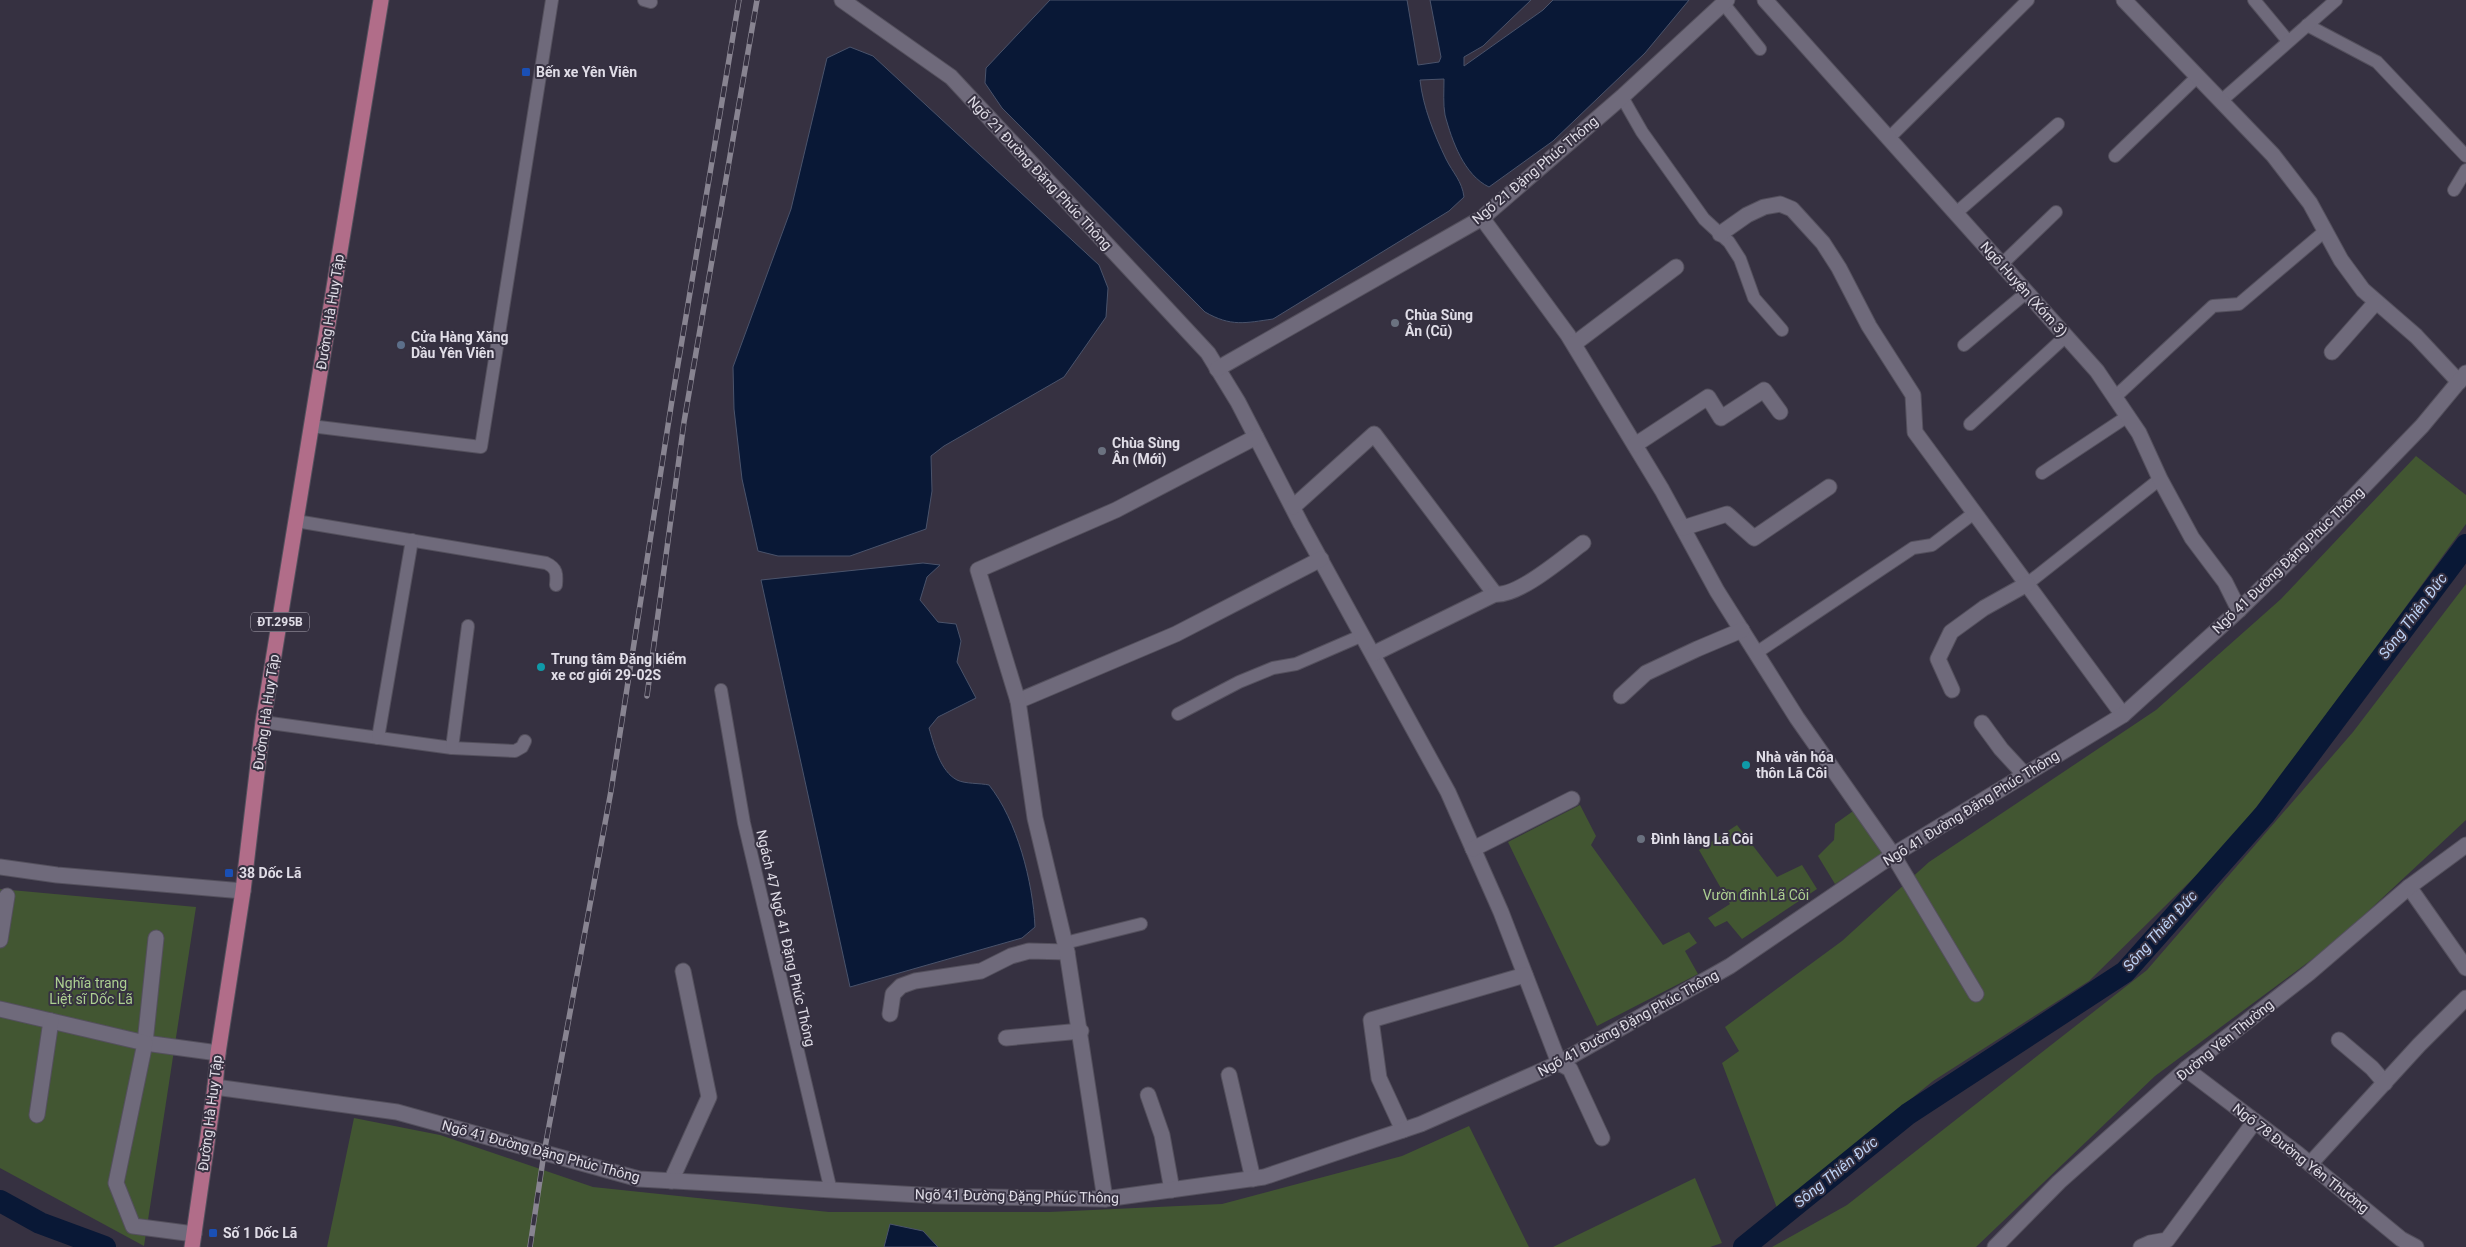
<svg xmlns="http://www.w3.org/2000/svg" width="2466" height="1247" viewBox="0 0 2466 1247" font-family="Roboto,sans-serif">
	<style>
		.green { fill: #425632 }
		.water { fill: #091836; stroke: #4a536b }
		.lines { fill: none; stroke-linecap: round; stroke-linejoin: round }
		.canal { stroke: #091836; stroke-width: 22 }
		.service-casing { stroke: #54505d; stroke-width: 14 }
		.minor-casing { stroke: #54505d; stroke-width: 17 }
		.tertiary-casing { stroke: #54505d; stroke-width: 17 }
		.secondary-casing { stroke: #54505d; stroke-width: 17 }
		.primary-casing { stroke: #54505d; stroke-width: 17 }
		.service { stroke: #6f6a7b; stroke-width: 12 }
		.minor { stroke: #6f6a7b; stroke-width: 15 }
		.tertiary { stroke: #6f6a7b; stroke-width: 15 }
		.secondary { stroke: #6f6a7b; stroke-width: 15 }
		.primary { stroke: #b16d89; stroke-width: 15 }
		.rail-casing { stroke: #888491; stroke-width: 5.5 }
		.rail { stroke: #363141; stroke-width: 4; stroke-dasharray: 11; stroke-linecap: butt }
		.transit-dot { fill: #1a4fb4; stroke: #363141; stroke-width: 2 }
		.worship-dot { fill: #6b7280; stroke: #363141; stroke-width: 2 }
		.service-dot { fill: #5c6f8a; stroke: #363141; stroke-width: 2 }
		.culture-dot { fill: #0f9aa8; stroke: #363141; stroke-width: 2 }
		.labels { text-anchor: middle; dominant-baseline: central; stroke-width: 4; stroke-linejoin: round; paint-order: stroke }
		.shield { fill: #363141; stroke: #ada9b5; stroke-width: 1 }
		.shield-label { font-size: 12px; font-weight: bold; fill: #e0dde7 }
		.poi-label { font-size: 14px; font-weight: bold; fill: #e0dde7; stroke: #363141; text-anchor: start }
		.street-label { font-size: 14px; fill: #e0dde7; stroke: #363141 }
		.park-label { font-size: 14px; fill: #accf91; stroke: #363141 }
		.water-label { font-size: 15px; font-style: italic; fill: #bdd2f6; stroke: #363141 }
	</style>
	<rect width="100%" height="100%" fill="#363141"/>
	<g class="green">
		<polygon points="2416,456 2466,495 2466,524 2359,671 2230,842 2089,981 1933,1081 1777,1208 1722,1063 1739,1051 1725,1027 1842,941 1929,862 2156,710 2281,599"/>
		<polygon points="2466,584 2466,820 2334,943 2155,1076 1976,1247 1772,1247 1847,1205 2147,970 2353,732"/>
		<polygon points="1580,805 1596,836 1591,845 1663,945 1689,932 1697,943 1685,951 1698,974 1597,1026 1508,842"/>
		<polygon points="1856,809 1889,849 1835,884 1818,856 1834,840 1835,824"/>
		<polygon points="1737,825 1777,877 1802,865 1817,889 1742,939 1727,921 1715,927 1708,918 1730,904 1699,850"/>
		<polygon points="0,889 196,907 144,1246 0,1168"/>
		<polygon points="354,1118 440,1135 593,1187 829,1212 1049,1212 1222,1204 1402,1156 1469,1126 1529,1247 327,1247"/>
		<polygon points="1695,1178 1722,1243 1710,1247 1553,1247"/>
	</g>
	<g class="water">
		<path d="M1050 0H1407L1418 65 1439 62 1441 57 1430 0H1531L1483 46 1464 57V66L1543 10 1553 0H1689L1645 53 1553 141 1489 187C1464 175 1452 141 1445 115 1443 104 1444 91 1444 79L1420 80C1423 107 1434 134 1446 159 1453 173 1462 181 1464 197L1449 211 1273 319C1245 323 1231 327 1205 312L1002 108 985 83 986 68Z"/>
		<polygon points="850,47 873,56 1099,265 1108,288 1106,317 1064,377 944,446 931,456 932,491 926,529 850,556 778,556 758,551 742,479 734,409 733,367 791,209 827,58"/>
		<path d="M923 563 940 565 927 577 920 600 938 622 956 624 961 641 957 662 976 698 938 717 929 728C934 745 940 771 957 780 965 784 980 783 989 785 1017 820 1033 882 1035 927L1022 938 850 987 761 580Z"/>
		<polygon points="890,1224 923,1231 938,1247 884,1247"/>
	</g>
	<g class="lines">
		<g class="canal">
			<polyline points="0,1201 40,1223 105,1247"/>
			<polyline points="1744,1247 1908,1114 2125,972 2265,814 2466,545"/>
		</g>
		<g class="service-casing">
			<g id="service">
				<polyline points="644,0 651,2"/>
				<polyline points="2254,0 2288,41"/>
				<polyline points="1723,3 1760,49"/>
				<polyline points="2307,25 2377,62 2466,156"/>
				<polyline points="1622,97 1642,132 1704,219 1729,242 1740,259 1754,298 1782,330"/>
				<polyline points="2221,101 2336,0"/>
				<polyline points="1889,138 2028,0"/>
				<polyline points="2115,156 2197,77"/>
				<polyline points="2454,190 2466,170"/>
				<polyline points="1956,213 2058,124"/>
				<polyline points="2002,264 2056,212"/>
				<polyline points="1964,345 2027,292"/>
				<polyline points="2115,397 2213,306 2239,304 2325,231"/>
				<polyline points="1970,424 2066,336"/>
				<polyline points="311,426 481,447 552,0"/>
				<polyline points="2042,473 2128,416"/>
				<path d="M296 521 546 563C557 568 557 574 556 585"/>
				<polyline points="2027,584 2160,479"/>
				<polyline points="1756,653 1913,548 1932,545 1974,513"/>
				<polyline points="721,690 744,823 831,1191"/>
				<polyline points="1178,714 1239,682 1273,668 1296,664 1363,635"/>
				<polyline points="263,722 452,748 515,751 522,747 525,741"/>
				<polyline points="378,738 412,540"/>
				<polyline points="452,748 468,626"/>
				<polyline points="1065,943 1141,924"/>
			</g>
		</g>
		<g class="minor-casing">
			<g id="minor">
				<polyline points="842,0 951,77 1208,353 1238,402 1301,524 1448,792 1501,912 1559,1063 1570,1069 1602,1138"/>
				<polyline points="1765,0 2097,371 2139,433 2160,479 2192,538 2225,582 2239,610"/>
				<polyline points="2124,0 2273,155 2310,203 2341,260 2363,290 2416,336 2459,382"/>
				<polyline points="1482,218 1568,335 1662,490 1717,591 1797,718 1893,855 1976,994"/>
				<polyline points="1720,234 1747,215 1764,207 1780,204 1792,209 1823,243 1839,268 1869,326 1913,395 1915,432 2123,715"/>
				<polyline points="1574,344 1676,267"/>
				<polyline points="2332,352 2376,302"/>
				<polyline points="1217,369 1482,218 1622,97 1727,0"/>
				<polyline points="1635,445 1708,397 1721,418 1764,390 1780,412"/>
				<polyline points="1293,507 1374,434 1495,594"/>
				<polyline points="1683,528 1727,514 1754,538 1829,487"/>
				<path d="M1373 654 1495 594C1518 597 1564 557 1583 543"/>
				<polyline points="1952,690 1938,659 1951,632 1984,608 2027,584"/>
				<polyline points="1621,696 1646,673 1697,649 1742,630"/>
				<polyline points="1018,701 1176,634 1321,559"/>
				<polyline points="1982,723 2001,749 2025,775"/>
				<polyline points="1473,849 1572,799"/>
				<polyline points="0,867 57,875 243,891"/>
				<polyline points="2409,887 2466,968"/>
				<polyline points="156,938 145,1043 218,1053"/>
				<polyline points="0,940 7,896"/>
				<polyline points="0,1009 145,1043 116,1183 133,1226 194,1234"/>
				<polyline points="890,1014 893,994 901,986 915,981 981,971 1011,956 1029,951 1067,952"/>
				<polyline points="1006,1038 1081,1031"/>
				<polyline points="2339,1040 2372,1068 2385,1083"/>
				<polyline points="2186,1069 2298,1154 2401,1239 2416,1247"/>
				<polyline points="1229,1075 1253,1179"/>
				<polyline points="1148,1095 1162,1135 1172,1190"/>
				<polyline points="37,1115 51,1021"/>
				<polyline points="1403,1130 1379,1078 1371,1020 1525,975"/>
				<polyline points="2310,1164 2419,1045 2466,998"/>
				<polyline points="671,1181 709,1097 683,971"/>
				<polyline points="1105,1199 1067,952 1035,818 1018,701 978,570 1116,510 1256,437"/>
				<polyline points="2141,1247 2150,1243 2167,1240 2255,1121"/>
			</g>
		</g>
		<g class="tertiary-casing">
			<polyline id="tertiary" points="215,1087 397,1112 639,1179 938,1196 1105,1199 1264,1177 1421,1124 1559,1063 1730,966 1893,855 2123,715 2239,610 2337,514 2422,426 2466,373"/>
		</g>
		<g class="secondary-casing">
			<polyline id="secondary" points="1995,1247 2059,1182 2186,1069 2309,973 2409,887 2466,845"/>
		</g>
		<g class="primary-casing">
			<polyline id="primary" points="192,1247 215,1087 218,1053 243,891 263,722 381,0"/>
		</g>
		<use href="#service" class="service"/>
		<use href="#minor" class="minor"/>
		<use href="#tertiary" class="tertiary"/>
		<use href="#secondary" class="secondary"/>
		<use href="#primary" class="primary"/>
		<g class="rail-casing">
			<g id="rail">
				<polyline points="647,696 684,422 757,0"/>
				<polyline points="530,1247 544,1153 611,791 672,400 739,0"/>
			</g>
		</g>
		<use href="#rail" class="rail"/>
	</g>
	<g class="transit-dot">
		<rect x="521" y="67" width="10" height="10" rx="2.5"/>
		<rect x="224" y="868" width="10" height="10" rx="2.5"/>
		<rect x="208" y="1228" width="10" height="10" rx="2.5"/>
	</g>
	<g class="worship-dot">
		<circle cx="1395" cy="323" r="5"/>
		<circle cx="1102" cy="451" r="5"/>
		<circle cx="1641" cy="839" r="5"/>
	</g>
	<circle class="service-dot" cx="401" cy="345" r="5"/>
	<g class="culture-dot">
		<circle cx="541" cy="667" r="5"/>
		<circle cx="1746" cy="765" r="5"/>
	</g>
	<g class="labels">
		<rect class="shield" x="251" y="612.5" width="58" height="19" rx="4"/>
		<g class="shield-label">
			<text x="280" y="622">ĐT.295B</text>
		</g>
		<g class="poi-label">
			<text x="536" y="72">Bến xe Yên Viên</text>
			<text x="1405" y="315">Chùa Sùng<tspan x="1405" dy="16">Ân (Cũ)</tspan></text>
			<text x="411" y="337">Cửa Hàng Xăng<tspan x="411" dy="16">Dầu Yên Viên</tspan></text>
			<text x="1112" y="443">Chùa Sùng<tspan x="1112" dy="16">Ân (Mới)</tspan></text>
			<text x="551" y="659">Trung tâm Đăng kiểm<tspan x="551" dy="16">xe cơ giới 29-02S</tspan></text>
			<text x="1756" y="757">Nhà văn hóa<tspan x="1756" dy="16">thôn Lã Côi</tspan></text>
			<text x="1651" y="839">Đình làng Lã Côi</text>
			<text x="239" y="873">38 Dốc Lã</text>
			<text x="223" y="1233">Số 1 Dốc Lã</text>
		</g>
		<g class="street-label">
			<text transform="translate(1535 170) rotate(-40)">Ngõ 21 Đặng Phúc Thông</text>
			<text transform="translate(1040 173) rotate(47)">Ngõ 21 Đường Đặng Phúc Thông</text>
			<text transform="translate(2024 289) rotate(48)">Ngõ Huyện (Xóm 3)</text>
			<text transform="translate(330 312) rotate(-81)">Đường Hà Huy Tập</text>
			<text transform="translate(2288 560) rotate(-44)">Ngõ 41 Đường Đặng Phúc Thông</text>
			<text transform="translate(266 712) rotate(-82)">Đường Hà Huy Tập</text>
			<text transform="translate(1971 808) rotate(-32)">Ngõ 41 Đường Đặng Phúc Thông</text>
			<text transform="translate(786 938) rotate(77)">Ngách 47 Ngõ 41 Đặng Phúc Thông</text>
			<text transform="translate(1628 1023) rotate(-29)">Ngõ 41 Đường Đặng Phúc Thông</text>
			<text transform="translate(2225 1040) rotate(-39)">Đường Yên Thường</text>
			<text transform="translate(210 1113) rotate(-83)">Đường Hà Huy Tập</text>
			<text transform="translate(541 1151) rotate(15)">Ngõ 41 Đường Đặng Phúc Thông</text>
			<text transform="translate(2301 1158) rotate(38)">Ngõ 78 Đường Yên Thường</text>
			<text transform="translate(1017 1196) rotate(1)">Ngõ 41 Đường Đặng Phúc Thông</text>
		</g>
		<g class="park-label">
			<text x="1756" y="895">Vườn đình Lã Côi</text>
			<text x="91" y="983">Nghĩa trang<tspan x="91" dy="16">Liệt sĩ Dốc Lã</tspan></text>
		</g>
		<g class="water-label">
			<text transform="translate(2413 616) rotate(-53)">Sông Thiên Đức</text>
			<text transform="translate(2160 931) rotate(-48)">Sông Thiên Đức</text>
			<text transform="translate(1836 1172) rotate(-39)">Sông Thiên Đức</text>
		</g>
	</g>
</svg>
